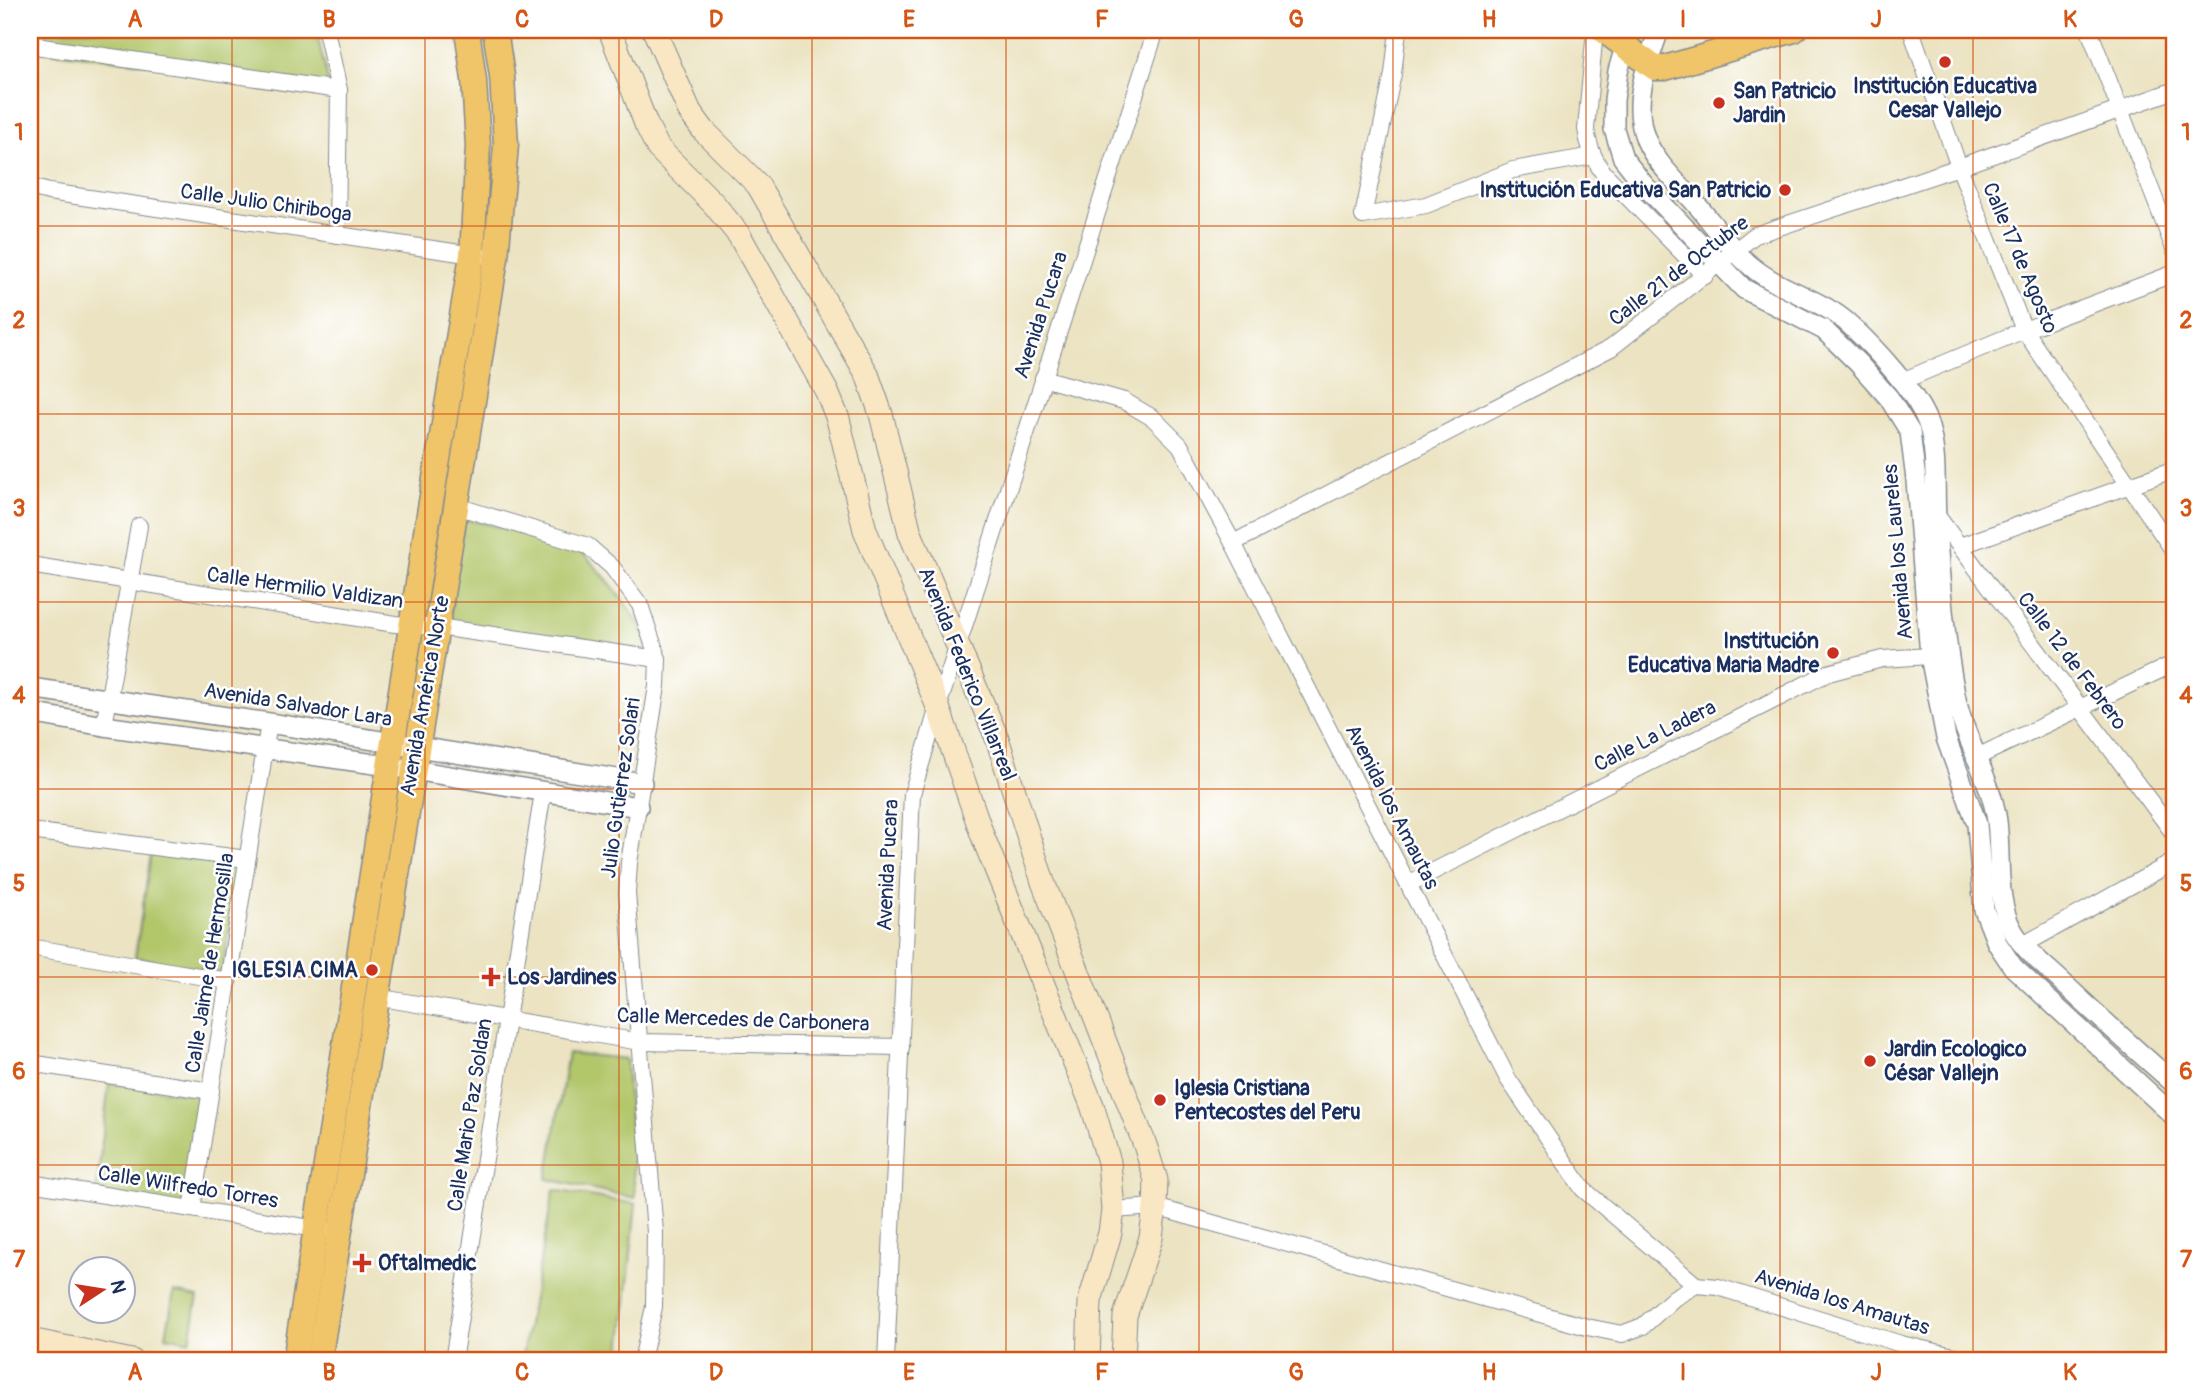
<svg xmlns="http://www.w3.org/2000/svg" width="2205" height="1391" viewBox="0 0 2205 1391" font-family="Pangolin,sans-serif">
	<style>
		.green { fill: #b2c66a; stroke: #667a64; stroke-width: 2 }
		.lines { fill: none; stroke-linecap: round; stroke-linejoin: round }
		.minor-casing { stroke: #838990; stroke-width: 18 }
		.tertiary-casing { stroke: #838990; stroke-width: 22 }
		.secondary-casing { stroke: #838990; stroke-width: 25 }
		.primary-casing { stroke: #838990; stroke-width: 27 }
		.minor { stroke: #fff; stroke-width: 16 }
		.tertiary { stroke: #fff; stroke-width: 19 }
		.secondary { stroke: #f9e7c3; stroke-width: 23 }
		.primary { stroke: #f0c469; stroke-width: 24 }
		.grid { fill: none; stroke: #d45514; stroke-width: 2; stroke-opacity: 0.55 }
		.poi-dot { fill: #c8321e; stroke: #fff; stroke-width: 2.5 }
		.labels { text-anchor: middle; dominant-baseline: central; stroke-width: 5; stroke-linejoin: round; paint-order: stroke }
		.poi-label { font-size: 21px; font-weight: bold; fill: #1b2f5e; stroke: #fff; text-anchor: start }
		.street-label { font-size: 21px; fill: #1b2f5e; stroke: #fff }
		.neatline { fill: none; stroke: #d45514; stroke-width: 2.5 }
		.grid-label { font-size: 23px; text-anchor: middle; font-weight: bold; fill: #d45514 }
	</style>
	<rect width="100%" height="100%" fill="#fff"/>
	<filter id="ink" filterUnits="userSpaceOnUse"><feTurbulence type="fractalNoise" baseFrequency=".0143" numOctaves="2"/><feDisplacementMap in="SourceGraphic" scale="14" xChannelSelector="R" yChannelSelector="G"/><feConvolveMatrix kernelMatrix="1 2 1 2 8 2 1 2 1" color-interpolation-filters="sRGB"/></filter>
	<filter id="wash" filterUnits="userSpaceOnUse"><feTurbulence type="fractalNoise" baseFrequency=".00686" numOctaves="4" result="noise"/><feDisplacementMap in="SourceGraphic" scale="28" xChannelSelector="R" yChannelSelector="G"/><feGaussianBlur stdDeviation="1.57" result="paint"/><feColorMatrix in="noise" values="0 0 0 0 0 0 0 0 0 0 0 0 0 0 0 0 0 1.4 0 .05"/><feComposite in="paint" operator="in"/></filter>
	<g filter="url(#wash)">
		<rect width="100%" height="100%" fill="#ebe3c1"/>
		<g class="green">
			<polygon points="30,30 316,30 329,85 30,49"/>
			<polygon points="464,519 550,538 585,555 610,583 637,620 653,652 449,622"/>
			<polygon points="151,854 240,866 222,973 135,957"/>
			<polygon points="568,1053 626,1059 635,1198 547,1179"/>
			<polygon points="109,1083 205,1096 185,1210 96,1193"/>
			<polygon points="554,1190 636,1204 620,1361 521,1361"/>
			<polygon points="174,1292 198,1297 190,1341 166,1336"/>
		</g>
	</g>
	<g filter="url(#ink)">
		<g class="lines">
			<g class="minor-casing">
				<g id="minor">
					<polyline points="326,30 339,90 337,235"/>
					<polyline points="1398,30 1393,74 1363,216 1426,205 1513,170 1593,156"/>
					<path d="M1595 30 1586 129C1588 145 1593 156 1601 170L1705 276"/>
					<polyline points="1911,30 1959,167 2024,330 2175,553"/>
					<polyline points="2089,30 2175,251"/>
					<polyline points="30,42 42,47 339,90"/>
					<polyline points="30,187 49,192 480,256"/>
					<polyline points="1043,378 1124,401 1153,418 1180,445 1233,543 1508,1079 1583,1189 1696,1285"/>
					<polyline points="1902,381 2024,330 2175,273"/>
					<polyline points="456,506 588,546 612,567 640,605 658,659 657,686 629,863 627,893 655,1232 654,1307 642,1361"/>
					<polyline points="1935,513 2175,835"/>
					<polyline points="1233,543 1611,348 1755,235 1959,167 2175,90"/>
					<polyline points="1960,546 2175,469"/>
					<polyline points="30,565 395,624 438,627 658,659"/>
					<polyline points="104,726 139,526"/>
					<polyline points="1975,758 2175,663"/>
					<polyline points="30,831 247,859"/>
					<polyline points="1408,884 1828,673 1882,659 1930,656"/>
					<polyline points="2023,945 2175,861"/>
					<polyline points="30,947 228,981"/>
					<polyline points="376,997 640,1042 901,1047"/>
					<polyline points="30,1063 211,1091"/>
					<polyline points="30,1183 323,1230"/>
					<polyline points="192,1209 269,723"/>
					<polyline points="1113,1210 1155,1207 1587,1327 1622,1334 1643,1326 1674,1298 1696,1285 1718,1287 1901,1344 1976,1361"/>
					<polyline points="453,1361 543,792"/>
					<polyline points="886,1361 912,794 938,707 1156,30"/>
				</g>
			</g>
			<g class="tertiary-casing">
				<g id="tertiary">
					<polyline points="1630,30 1618,71 1614,100 1614,129 1623,158 1645,186 1744,289 1824,330 1858,363 1889,398 1910,432 1916,480 1930,656 1946,738 1977,824 1984,910 1997,943 2013,967 2175,1117"/>
					<path d="M1659 30C1647 65 1631 103 1646 140 1656 164 1681 186 1697 205 1714 225 1731 250 1752 267 1781 291 1822 299 1850 325 1873 346 1918 394 1928 424 1938 454 1934 487 1936 518 1939 577 1944 636 1955 694 1963 738 1991 777 1997 821 2001 854 1996 889 2008 921 2018 946 2043 964 2062 982 2099 1017 2137 1051 2175 1084"/>
					<polyline points="30,688 269,723 642,783"/>
					<polyline points="30,713 104,726 389,766 638,807"/>
				</g>
			</g>
			<g class="secondary-casing">
				<g id="secondary">
					<polyline points="610,30 646,124 658,148 714,204 739,235 827,392 838,419 865,530 938,707 983,837 1092,1105 1109,1162 1113,1210 1110,1233 1090,1301 1088,1361"/>
					<polyline points="654,30 690,112 704,131 758,185 867,374 881,414 910,533 997,738 1043,882 1145,1145 1156,1180 1155,1207 1151,1238 1125,1316 1123,1361"/>
					<polyline points="30,1340 132,1361"/>
				</g>
			</g>
			<g class="primary-casing">
				<g id="primary">
					<polyline points="1603,30 1655,68 1665,68 1794,30"/>
					<polyline points="295,1361 427,526 472,255 478,146 474,80 467,30"/>
					<polyline points="319,1361 496,258 506,145 502,76 495,30"/>
				</g>
			</g>
			<use href="#minor" class="minor"/>
			<use href="#tertiary" class="tertiary"/>
			<use href="#secondary" class="secondary"/>
			<use href="#primary" class="primary"/>
		</g>
	</g>
	<path class="grid" d="M232 30V1361M425 30V1361M619 30V1361M812 30V1361M1006 30V1361M1199 30V1361M1393 30V1361M1586 30V1361M1780 30V1361M1973 30V1361M30 226H2175M30 414H2175M30 602H2175M30 789H2175M30 977H2175M30 1165H2175"/>
	<g class="poi-dot">
		<circle cx="1945" cy="62" r="7"/>
		<circle cx="1719" cy="103" r="7"/>
		<circle cx="1785" cy="190" r="7"/>
		<circle cx="1833" cy="653" r="7"/>
		<circle cx="372" cy="970" r="7"/>
		<path d="M487.5 966.5h7v7h7v7h-7v7h-7v-7h-7v-7h7z"/>
		<circle cx="1870" cy="1061" r="7"/>
		<circle cx="1160" cy="1100" r="7"/>
		<path d="M358.5 1252.5h7v7h7v7h-7v7h-7v-7h-7v-7h7z"/>
	</g>
	<g class="labels">
		<g class="poi-label">
			<text x="1945" y="86" text-anchor="middle">Institución Educativa<tspan x="1945" dy="24">Cesar Vallejo</tspan></text>
			<text x="1733" y="91">San Patricio<tspan x="1733" dy="24">Jardin</tspan></text>
			<text x="1771" y="190" text-anchor="end">Institución Educativa San Patricio</text>
			<text x="1819" y="641" text-anchor="end">Institución<tspan x="1819" dy="24">Educativa Maria Madre</tspan></text>
			<text x="358" y="970" text-anchor="end">IGLESIA CIMA</text>
			<text x="507" y="977">Los Jardines</text>
			<text x="1884" y="1049">Jardin Ecologico<tspan x="1884" dy="24">César Vallejn</tspan></text>
			<text x="1174" y="1088">Iglesia Cristiana<tspan x="1174" dy="24">Pentecostes del Peru</tspan></text>
			<text x="378" y="1263">Oftalmedic</text>
		</g>
		<g class="street-label">
			<text transform="translate(266 203) rotate(8)">Calle Julio Chiriboga</text>
			<text transform="translate(2020 258) rotate(67)">Calle 17 de Agosto</text>
			<text transform="translate(1679 271) rotate(-37)">Calle 21 de Octubre</text>
			<text transform="translate(1041 315) rotate(-72)">Avenida Pucara</text>
			<text transform="translate(1898 552) rotate(-95)">Avenida los Laureles</text>
			<text transform="translate(305 588) rotate(8)">Calle Hermilio Valdizan</text>
			<text transform="translate(2072 661) rotate(53)">Calle 12 de Febrero</text>
			<text transform="translate(967 674) rotate(68)">Avenida Federico Villarreal</text>
			<text transform="translate(425 696) rotate(-80)">Avenida América Norte</text>
			<text transform="translate(298 705) rotate(9)">Avenida Salvador Lara</text>
			<text transform="translate(1655 736) rotate(-27)">Calle La Ladera</text>
			<text transform="translate(621 788) rotate(-82)">Julio Gutierrez Solari</text>
			<text transform="translate(1392 807) rotate(63)">Avenida los Amautas</text>
			<text transform="translate(888 865) rotate(-87)">Avenida Pucara</text>
			<text transform="translate(210 963) rotate(-81)">Calle Jaime de Hermosilla</text>
			<text transform="translate(743 1020) rotate(2)">Calle Mercedes de Carbonera</text>
			<text transform="translate(470 1115) rotate(-81)">Calle Mario Paz Soldan</text>
			<text transform="translate(188 1187) rotate(9)">Calle Wilfredo Torres</text>
			<text transform="translate(1842 1302) rotate(17)">Avenida los Amautas</text>
		</g>
	</g>
	<rect width="2205" height="1391" fill="none" stroke="#fff" stroke-width="77"/>
	<g transform="translate(102 1290) rotate(78)"><circle r="33" fill="#ffffff" stroke="#a4acbf" stroke-width="2"/>
	<path d="M0-5L12 26L0 18L-12 26Z" fill="#c8321e"/>
	<text y="-10" font-size="19" font-weight="bold" text-anchor="middle" fill="#1b2f5e">N</text>
	</g>
	<rect x="38" y="38" width="2128" height="1314" class="neatline"/>
	<g class="grid-label">
		<text x="135" y="27">A</text>
		<text x="329" y="27">B</text>
		<text x="522" y="27">C</text>
		<text x="716" y="27">D</text>
		<text x="909" y="27">E</text>
		<text x="1102" y="27">F</text>
		<text x="1296" y="27">G</text>
		<text x="1489" y="27">H</text>
		<text x="1683" y="27">I</text>
		<text x="1876" y="27">J</text>
		<text x="2070" y="27">K</text>
		<text x="19" y="140">1</text>
		<text x="2186" y="140">1</text>
		<text x="19" y="328">2</text>
		<text x="2186" y="328">2</text>
		<text x="19" y="516">3</text>
		<text x="2186" y="516">3</text>
		<text x="19" y="703">4</text>
		<text x="2186" y="703">4</text>
		<text x="19" y="891">5</text>
		<text x="2186" y="891">5</text>
		<text x="19" y="1079">6</text>
		<text x="2186" y="1079">6</text>
		<text x="19" y="1267">7</text>
		<text x="2186" y="1267">7</text>
		<text x="135" y="1380">A</text>
		<text x="329" y="1380">B</text>
		<text x="522" y="1380">C</text>
		<text x="716" y="1380">D</text>
		<text x="909" y="1380">E</text>
		<text x="1102" y="1380">F</text>
		<text x="1296" y="1380">G</text>
		<text x="1489" y="1380">H</text>
		<text x="1683" y="1380">I</text>
		<text x="1876" y="1380">J</text>
		<text x="2070" y="1380">K</text>
	</g>
</svg>
